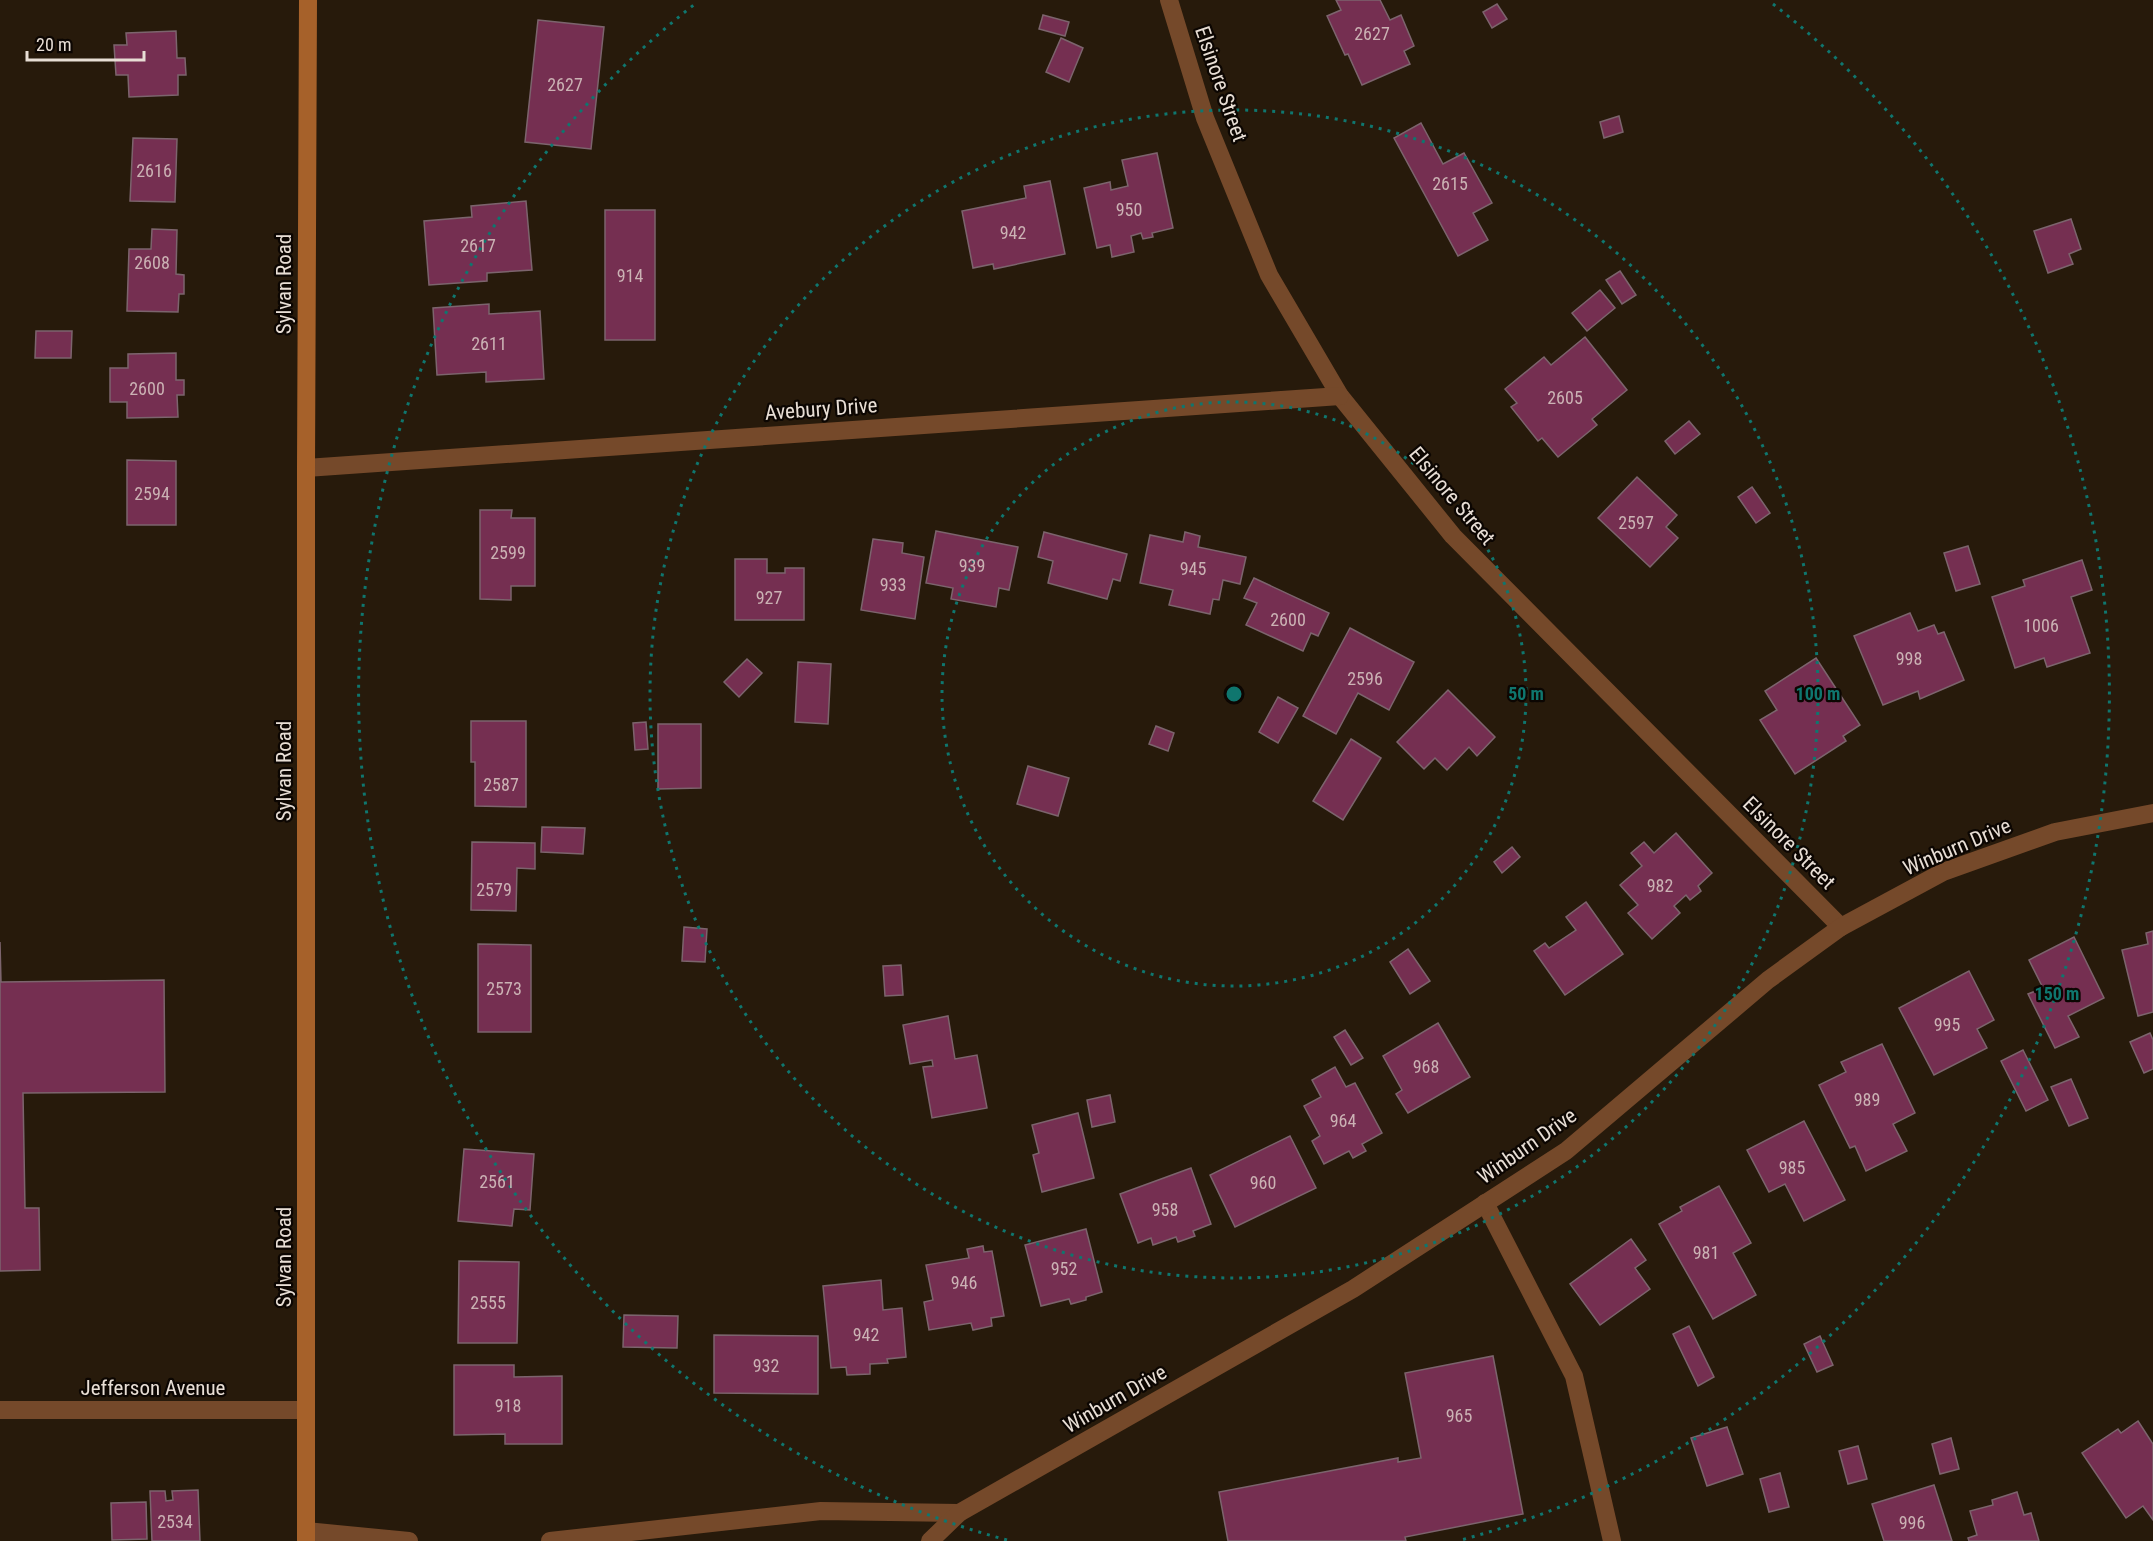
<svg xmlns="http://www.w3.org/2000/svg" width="2153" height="1541" viewBox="0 0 2153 1541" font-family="'Roboto Condensed',sans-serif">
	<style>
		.building { fill: #752f51; stroke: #7c646d; stroke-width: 1.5 }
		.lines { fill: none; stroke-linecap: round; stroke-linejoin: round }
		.lane { stroke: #75492a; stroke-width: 18 }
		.street { stroke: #75492a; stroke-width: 18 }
		.secondary { stroke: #a6612a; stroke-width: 18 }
		.ring { fill: none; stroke: #0f766e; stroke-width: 3; stroke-dasharray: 3 6 }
		.labels { text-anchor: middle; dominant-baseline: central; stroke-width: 4.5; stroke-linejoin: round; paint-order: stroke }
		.number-label { font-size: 18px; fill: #cbb2b4 }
		.street-label { font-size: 21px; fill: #e8ded5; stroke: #0c0602 }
		.centre { fill: #0f766e; stroke: #0c0602; stroke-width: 3 }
		.ring-label { font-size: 18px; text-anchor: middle; font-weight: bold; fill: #0f766e; stroke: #0c0602; stroke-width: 4.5; stroke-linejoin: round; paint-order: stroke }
	</style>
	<rect width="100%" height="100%" fill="#271a0b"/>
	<g class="building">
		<polygon points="1336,0 1380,0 1390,20 1401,15 1414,46 1404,51 1410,64 1362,85 1348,54 1345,55 1327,16 1341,10"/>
		<polygon points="1497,4 1507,19 1492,28 1483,12"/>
		<polygon points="1043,15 1069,22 1065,36 1039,29"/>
		<polygon points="538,20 604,27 591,149 525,142"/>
		<polygon points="176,31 177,58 185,58 186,75 178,75 178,95 129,97 128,75 116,75 114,45 127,45 126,33"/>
		<polygon points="1061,38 1083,48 1069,82 1046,72"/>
		<polygon points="1619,116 1623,132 1604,138 1600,122"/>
		<polygon points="1421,123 1443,164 1464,153 1492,203 1473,213 1488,240 1458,256 1394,138"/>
		<polygon points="133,138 177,139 175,202 130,201"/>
		<polygon points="1157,153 1173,228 1152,233 1153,237 1143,239 1141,233 1131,236 1134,252 1112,257 1110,245 1097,248 1084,188 1110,182 1111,190 1128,186 1122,160"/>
		<polygon points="1050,181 1065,254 994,269 993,264 973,268 962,211 1026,198 1024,186"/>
		<polygon points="526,201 532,270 487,273 487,281 429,285 424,221 472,217 471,206"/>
		<rect x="605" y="210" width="50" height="130"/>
		<polygon points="2071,219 2081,249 2069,254 2073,264 2048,273 2034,231"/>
		<polygon points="152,229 177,230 176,274 184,275 184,294 179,294 178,312 127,311 129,249 151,249"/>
		<polygon points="1620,271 1636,295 1622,304 1606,280"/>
		<polygon points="1600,290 1615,308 1587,331 1572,313"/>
		<polygon points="489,304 489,314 540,311 544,379 486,382 486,372 437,375 433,308"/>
		<polygon points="36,331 72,331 71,358 35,358"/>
		<polygon points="1585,337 1627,390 1592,419 1597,425 1558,457 1542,438 1538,441 1511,407 1517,403 1505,389 1544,357 1551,365"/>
		<polygon points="176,353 176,380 184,380 184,395 177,395 178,417 127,418 127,402 110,402 110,368 128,368 128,354"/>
		<polygon points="1689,421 1700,434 1675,454 1665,441"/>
		<polygon points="127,460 176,461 176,525 127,525"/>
		<polygon points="1637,477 1677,515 1666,527 1678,538 1650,567 1598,518"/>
		<polygon points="1752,487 1770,513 1756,523 1738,497"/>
		<polygon points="480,510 512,510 511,518 535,518 535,586 511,586 511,600 480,599"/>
		<polygon points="936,531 1018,547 1009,590 999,588 996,607 951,599 953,588 926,583"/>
		<polygon points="1044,532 1127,554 1120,581 1113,579 1107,599 1048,583 1053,561 1038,557"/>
		<polygon points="1185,532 1200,536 1198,547 1246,557 1240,584 1223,580 1219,600 1213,599 1210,614 1169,605 1173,590 1140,583 1150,535 1183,542"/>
		<polygon points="873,539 903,543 902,553 924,557 915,619 861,610"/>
		<polygon points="1968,546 1980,584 1956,591 1944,553"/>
		<polygon points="735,559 767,559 767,573 785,573 785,568 804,568 804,620 735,620"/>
		<polygon points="2082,560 2092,590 2071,597 2090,653 2047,667 2044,658 2015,668 1992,597 2025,586 2023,580"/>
		<polygon points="1254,578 1329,613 1318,636 1311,633 1303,651 1246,625 1257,603 1244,598"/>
		<polygon points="1910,613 1918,631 1934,625 1938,634 1944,632 1964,680 1920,699 1918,691 1883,705 1854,636"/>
		<polygon points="1350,628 1414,662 1389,710 1358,693 1336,734 1303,716"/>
		<polygon points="1816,658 1860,725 1843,736 1846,741 1795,774 1760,720 1777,710 1765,691"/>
		<polygon points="747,659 762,673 739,697 724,682"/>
		<polygon points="798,662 831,664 828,724 795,722"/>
		<polygon points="1448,690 1495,737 1477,756 1469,747 1447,770 1435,758 1424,769 1397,742"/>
		<polygon points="1278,697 1298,708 1278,743 1259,732"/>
		<polygon points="471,721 526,721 526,807 475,806 475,762 471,762"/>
		<polygon points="646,722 648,749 635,750 633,723"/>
		<polygon points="658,724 701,724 701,788 658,789"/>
		<polygon points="1156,726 1174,733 1168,751 1149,744"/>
		<polygon points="1351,739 1381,758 1343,820 1313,801"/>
		<polygon points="1028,766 1069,778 1058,816 1017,804"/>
		<polygon points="542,827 585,828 583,854 541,852"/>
		<polygon points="1676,833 1712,873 1698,886 1701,891 1690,900 1686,895 1674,906 1680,913 1652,939 1628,913 1638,905 1620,885 1642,866 1631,853 1644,842 1654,853"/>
		<polygon points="472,842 535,843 535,869 517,868 516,911 471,910"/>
		<polygon points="1512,847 1520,857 1502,873 1494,862"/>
		<polygon points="1586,902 1623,954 1565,995 1534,951 1545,943 1549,948 1576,930 1566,917"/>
		<polygon points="684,927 707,929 705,962 682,961"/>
		<polygon points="2153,931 2153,1012 2138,1016 2122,950 2148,944 2146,933"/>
		<polygon points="2074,937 2104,998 2068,1016 2079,1037 2055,1048 2028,994 2043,988 2029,960"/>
		<polygon points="0,942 1,982 164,980 165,1092 23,1093 25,1208 39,1208 40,1270 0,1271"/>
		<polygon points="478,944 531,945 531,1032 478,1032"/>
		<polygon points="1408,949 1430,981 1410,994 1390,962"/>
		<polygon points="901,965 903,995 885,996 883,966"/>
		<polygon points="1969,971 1994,1020 1977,1029 1987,1048 1934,1075 1899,1008"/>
		<polygon points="948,1016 955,1059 977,1055 987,1108 932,1118 923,1067 933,1066 932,1060 910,1064 903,1025"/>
		<polygon points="1438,1023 1470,1077 1408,1113 1396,1094 1402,1090 1383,1056"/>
		<polygon points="1345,1030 1363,1058 1351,1065 1334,1037"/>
		<polygon points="2150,1033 2153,1040 2153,1069 2144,1073 2130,1042"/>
		<polygon points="1882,1044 1915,1113 1893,1124 1907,1151 1866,1171 1855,1146 1850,1148 1819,1085 1846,1072 1841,1062"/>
		<polygon points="2023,1050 2048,1100 2026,1111 2001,1061"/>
		<polygon points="1335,1067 1346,1087 1355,1083 1382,1133 1362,1144 1366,1151 1353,1158 1349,1151 1324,1164 1312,1141 1320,1136 1304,1106 1321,1097 1312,1080"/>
		<polygon points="2071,1079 2088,1118 2069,1126 2051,1087"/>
		<polygon points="1110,1095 1115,1122 1092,1127 1087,1100"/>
		<polygon points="1078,1113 1094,1178 1042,1192 1033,1155 1039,1153 1032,1125"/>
		<polygon points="1804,1121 1845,1200 1804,1221 1785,1184 1769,1192 1747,1150"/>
		<polygon points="1290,1136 1316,1188 1235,1227 1210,1175"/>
		<polygon points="464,1149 534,1154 530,1210 514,1209 512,1226 458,1221"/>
		<polygon points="1191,1168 1211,1224 1193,1231 1195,1236 1178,1242 1176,1237 1153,1245 1151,1238 1138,1243 1120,1194"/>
		<polygon points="1719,1186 1751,1243 1733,1253 1756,1295 1713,1319 1659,1224 1682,1211 1680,1207"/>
		<polygon points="1086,1229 1102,1292 1086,1297 1086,1300 1071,1304 1069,1299 1041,1306 1025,1245"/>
		<polygon points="1631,1239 1646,1260 1635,1268 1650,1289 1600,1325 1570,1284"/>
		<polygon points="983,1246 984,1252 992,1251 1004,1316 991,1318 992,1326 973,1330 971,1323 929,1330 924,1302 933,1300 926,1265 969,1258 967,1249"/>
		<polygon points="459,1261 519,1262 517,1343 458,1343"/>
		<polygon points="881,1280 883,1310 902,1308 906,1357 887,1359 888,1363 870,1364 870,1374 847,1375 846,1367 831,1368 823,1286"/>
		<polygon points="624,1315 678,1316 677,1348 623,1347"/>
		<polygon points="1689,1326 1714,1377 1698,1386 1673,1334"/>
		<polygon points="714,1335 818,1336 818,1394 714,1393"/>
		<polygon points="1820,1336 1833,1365 1817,1372 1804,1344"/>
		<polygon points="1493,1356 1523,1514 1405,1537 1406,1541 1228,1541 1219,1492 1398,1458 1398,1462 1421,1458 1405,1373"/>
		<polygon points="454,1365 514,1365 514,1377 562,1376 562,1444 505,1444 505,1434 454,1435"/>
		<polygon points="2138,1421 2153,1444 2153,1520 2143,1506 2126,1518 2082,1453 2118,1429 2121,1433"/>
		<polygon points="1727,1427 1743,1474 1707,1486 1691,1438"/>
		<polygon points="1951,1438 1959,1469 1940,1474 1932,1444"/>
		<polygon points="1858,1446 1867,1479 1848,1484 1839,1451"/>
		<polygon points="1780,1473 1789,1507 1769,1512 1760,1479"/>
		<polygon points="1934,1485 1952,1541 1884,1541 1872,1504"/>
		<polygon points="198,1490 200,1541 152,1541 150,1491 165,1491 166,1501 173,1500 172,1491"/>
		<polygon points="2017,1492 2024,1515 2031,1513 2039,1541 1969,1541 1968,1538 1977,1535 1970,1511 1993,1505 1992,1500"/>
		<polygon points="146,1502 147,1539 112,1540 111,1503"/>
	</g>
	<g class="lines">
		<polyline class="lane" points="1485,1203 1574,1376 1612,1541"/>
		<g class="street">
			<polyline points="1169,0 1205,118 1269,275 1340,396 1453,536 1841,927"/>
			<polyline points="306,468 1340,396"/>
			<polyline points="0,1410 306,1410"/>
			<polyline points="306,1531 409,1541"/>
			<polyline points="550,1541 821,1511 959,1513"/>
			<polyline points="930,1541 959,1513 1353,1289 1566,1151 1768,980 1841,927 1943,872 2055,832 2153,813"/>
		</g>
		<polyline class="secondary" points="306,1541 306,468 308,0"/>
	</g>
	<g class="ring">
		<circle cx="1234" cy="694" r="292"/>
		<circle cx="1234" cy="694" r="584"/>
		<path d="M1007 1540A876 876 0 0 1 695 4M1773 4A876 876 0 0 1 1461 1540"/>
	</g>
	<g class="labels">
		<g class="number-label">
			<text x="1372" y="33">2627</text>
			<text x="565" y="84">2627</text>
			<text x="154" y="170">2616</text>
			<text x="1450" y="183">2615</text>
			<text x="1129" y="209">950</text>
			<text x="1013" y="232">942</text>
			<text x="478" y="245">2617</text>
			<text x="152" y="262">2608</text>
			<text x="630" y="275">914</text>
			<text x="489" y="343">2611</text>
			<text x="147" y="388">2600</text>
			<text x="1565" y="397">2605</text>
			<text x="152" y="493">2594</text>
			<text x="1636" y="522">2597</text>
			<text x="508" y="552">2599</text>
			<text x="972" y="565">939</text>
			<text x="1193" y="568">945</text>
			<text x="893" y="584">933</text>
			<text x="769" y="597">927</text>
			<text x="1288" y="619">2600</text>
			<text x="2041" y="625">1006</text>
			<text x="1909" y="658">998</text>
			<text x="1365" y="678">2596</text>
			<text x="501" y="784">2587</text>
			<text x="1660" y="885">982</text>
			<text x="494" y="889">2579</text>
			<text x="504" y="988">2573</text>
			<text x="1947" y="1024">995</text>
			<text x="1426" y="1066">968</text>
			<text x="1867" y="1099">989</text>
			<text x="1343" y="1120">964</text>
			<text x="1792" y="1167">985</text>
			<text x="497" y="1181">2561</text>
			<text x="1263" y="1182">960</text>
			<text x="1165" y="1209">958</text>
			<text x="1706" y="1252">981</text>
			<text x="1064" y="1268">952</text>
			<text x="964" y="1282">946</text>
			<text x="488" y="1302">2555</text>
			<text x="866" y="1334">942</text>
			<text x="766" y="1365">932</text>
			<text x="508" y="1405">918</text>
			<text x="1459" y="1415">965</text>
			<text x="175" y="1521">2534</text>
			<text x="1912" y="1522">996</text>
		</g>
		<g class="street-label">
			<text transform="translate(1221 84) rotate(71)">Elsinore Street</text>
			<text transform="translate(284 284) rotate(-90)">Sylvan Road</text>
			<text transform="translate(821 409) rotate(-4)">Avebury Drive</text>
			<text transform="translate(1452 496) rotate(50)">Elsinore Street</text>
			<text transform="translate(284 771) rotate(-90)">Sylvan Road</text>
			<text transform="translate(1789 843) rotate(45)">Elsinore Street</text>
			<text transform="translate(1957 847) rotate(-23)">Winburn Drive</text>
			<text transform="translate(1527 1146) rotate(-35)">Winburn Drive</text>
			<text transform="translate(284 1257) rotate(-90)">Sylvan Road</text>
			<text x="153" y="1388">Jefferson Avenue</text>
			<text transform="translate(1115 1399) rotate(-30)">Winburn Drive</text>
		</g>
	</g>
	<circle cx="1234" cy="694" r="9" class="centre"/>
	<g class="ring-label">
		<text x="1526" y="700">50 m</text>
		<text x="1818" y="700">100 m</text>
		<text x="2057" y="1000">150 m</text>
	</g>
	<path d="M27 51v9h117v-9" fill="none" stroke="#e8ded5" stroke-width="3"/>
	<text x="36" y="51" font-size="18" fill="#e8ded5" stroke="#0c0602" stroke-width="4.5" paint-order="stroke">20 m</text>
</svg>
